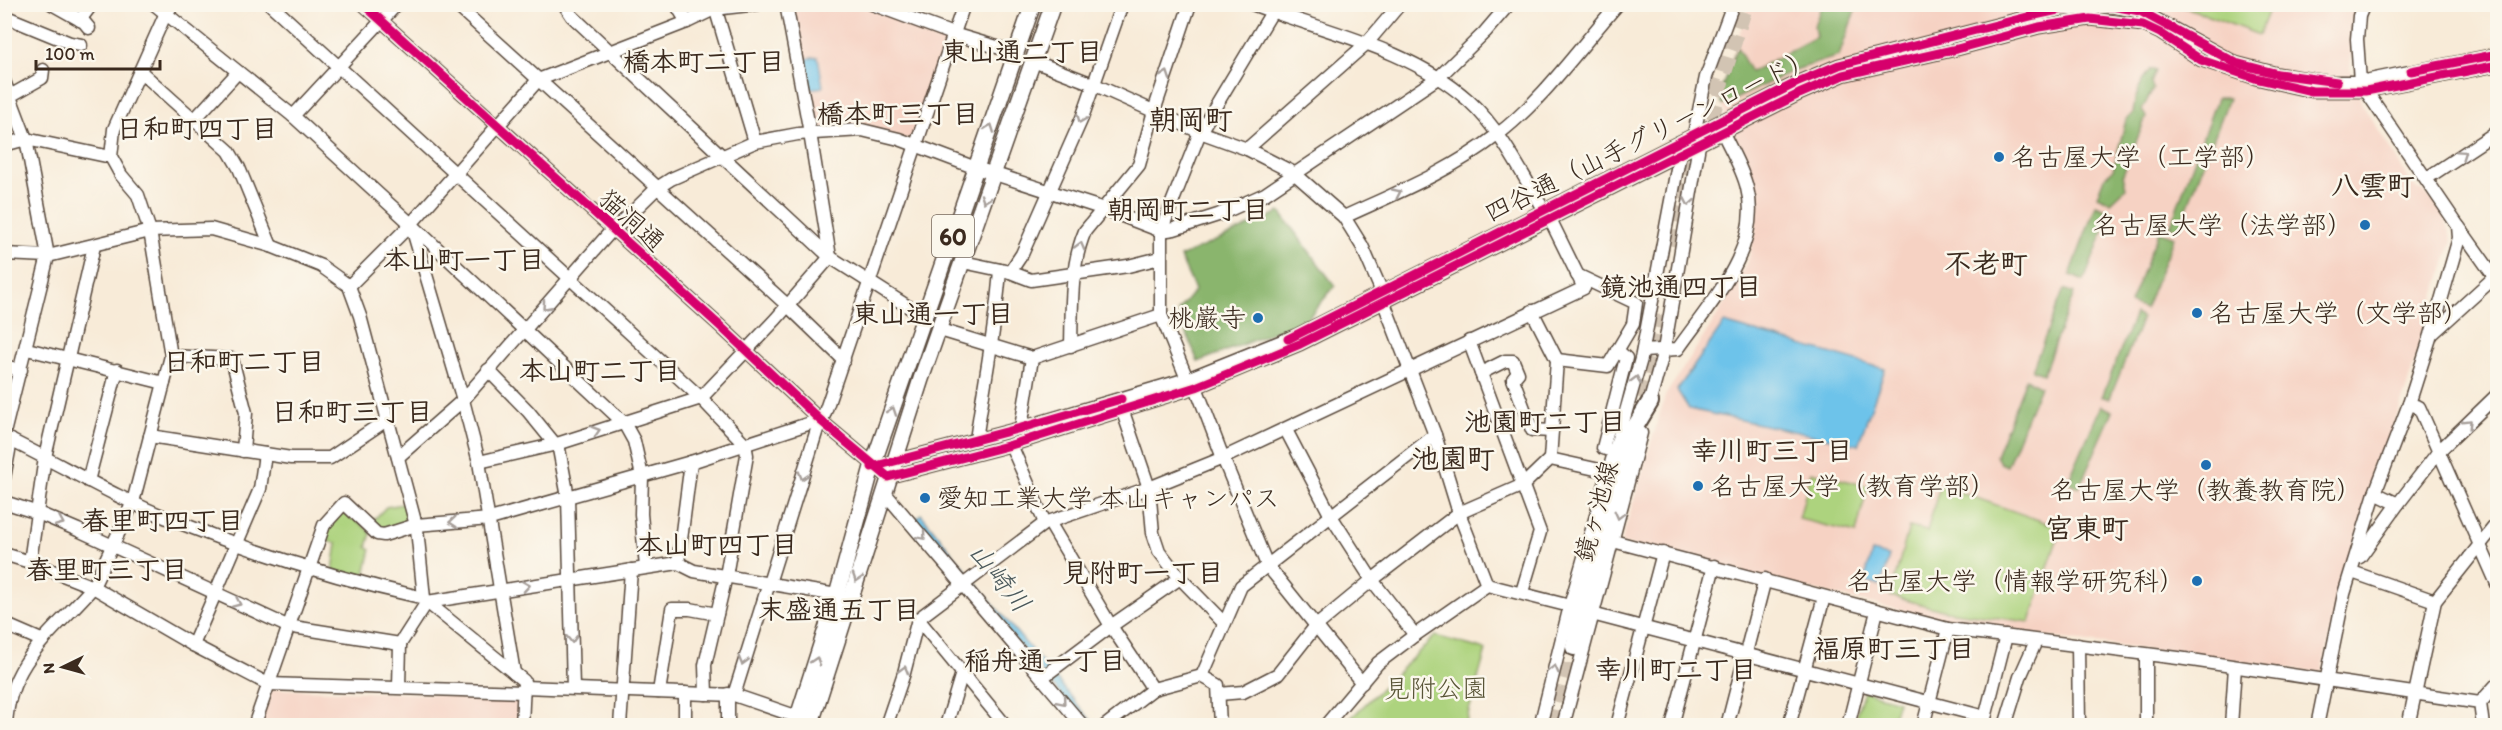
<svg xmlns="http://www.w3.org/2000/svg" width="2502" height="730" viewBox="0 0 2502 730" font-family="Itim,'Klee One',sans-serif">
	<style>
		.built { fill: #f6d2c3 }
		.green { fill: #add37e; stroke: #747e4e; stroke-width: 1.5 }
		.forest { fill: #8ab56d; stroke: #627046; stroke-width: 1.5 }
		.water { fill: #6dc3ea; stroke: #547684; stroke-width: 1.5 }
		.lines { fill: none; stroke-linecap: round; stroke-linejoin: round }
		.highway-tunnel { stroke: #d2c4b3; stroke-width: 16; stroke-dasharray: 16 8; stroke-linecap: butt }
		.minor-casing { stroke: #57473a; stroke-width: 15 }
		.major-casing { stroke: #57473a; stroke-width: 18 }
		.highway-casing { stroke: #57473a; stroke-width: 20 }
		.minor { stroke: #fff; stroke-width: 12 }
		.major { stroke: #fff; stroke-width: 15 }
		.highway { stroke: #fff; stroke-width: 16 }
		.cycleway-casing { stroke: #fbf7ec; stroke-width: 13 }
		.cycleway { stroke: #d6006c; stroke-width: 9 }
		.oneway { stroke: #a79f9a }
		.poi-dot { fill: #1f6fb2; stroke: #fbf7ec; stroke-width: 2 }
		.labels { text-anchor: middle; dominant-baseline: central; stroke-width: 5; stroke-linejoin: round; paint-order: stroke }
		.shield { fill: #fbf7ec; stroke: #75685c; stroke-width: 1.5 }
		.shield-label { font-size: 24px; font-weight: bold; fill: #3b2a1e }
		.street-label { font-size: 26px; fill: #3b2a1e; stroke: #fbf7ec }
		.poi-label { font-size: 26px; fill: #3b2a1e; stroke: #fbf7ec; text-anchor: start }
		.park-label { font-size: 26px; fill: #585436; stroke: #fbf7ec }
		.neighbourhood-label { font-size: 27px; font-weight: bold; fill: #3b2a1e; stroke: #fbf7ec }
		.water-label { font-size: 27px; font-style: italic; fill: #4a585b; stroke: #fbf7ec }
		.quarter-label { font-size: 28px; font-weight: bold; fill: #3b2a1e; stroke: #fbf7ec }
	</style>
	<rect width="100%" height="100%" fill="#fbf7ec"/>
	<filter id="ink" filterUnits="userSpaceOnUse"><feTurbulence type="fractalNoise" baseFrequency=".0167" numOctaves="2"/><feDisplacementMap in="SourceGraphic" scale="12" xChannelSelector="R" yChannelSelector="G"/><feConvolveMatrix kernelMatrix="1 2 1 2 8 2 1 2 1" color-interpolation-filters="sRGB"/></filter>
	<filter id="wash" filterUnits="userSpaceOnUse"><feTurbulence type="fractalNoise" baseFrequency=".008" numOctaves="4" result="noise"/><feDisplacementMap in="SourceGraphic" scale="24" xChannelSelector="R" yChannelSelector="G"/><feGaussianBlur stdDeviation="1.35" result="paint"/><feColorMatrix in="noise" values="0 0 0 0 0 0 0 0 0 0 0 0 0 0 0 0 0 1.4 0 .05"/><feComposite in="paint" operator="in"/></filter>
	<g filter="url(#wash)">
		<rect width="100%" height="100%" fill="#f8ebd8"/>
		<g class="built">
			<polygon points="817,5 860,5 947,38 911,140 813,130 794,10 797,6"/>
			<polygon points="1749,5 2356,5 2350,69 2362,104 2412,184 2435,202 2445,217 2452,241 2407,386 2343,577 2321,673 2036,635 1949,621 1765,579 1621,543 1665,396 1717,316 1748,260 1756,230 1755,199 1719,96"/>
			<polygon points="274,689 516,697 519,699 517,725 258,726 270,692"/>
		</g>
		<g class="green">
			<polygon points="2180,5 2271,4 2271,5 2259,35"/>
			<polygon points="1811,472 1868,486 1856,533 1799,519"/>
			<polygon points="1940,485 2061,528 2030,622 1946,611 1890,596 1909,527 1927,531"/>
			<polygon points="408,503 412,520 384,534 370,524 386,507"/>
			<polygon points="343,507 371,533 367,547 371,549 364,579 333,570 337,543 320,540"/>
			<polygon points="1435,636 1486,650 1465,725 1344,725"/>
			<polygon points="1864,691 1898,701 1891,724 1896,725 1852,726"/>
		</g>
		<g class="forest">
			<polygon points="1822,5 1857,5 1839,56 1795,70 1723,105 1719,95 1737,47 1751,72 1816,37 1814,26"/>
			<polygon points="2151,69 2156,71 2151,83 2153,89 2142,110 2146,117 2123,174 2126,188 2111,202 2097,196 2104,178 2113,170 2126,120 2133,113 2135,100 2143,79"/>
			<polygon points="2217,98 2229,98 2179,229 2170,227"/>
			<polygon points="2096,205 2111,211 2084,281 2070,275"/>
			<polygon points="1280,212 1335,286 1307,319 1198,362 1178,311 1195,290 1180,257"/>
			<polygon points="2159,231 2174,237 2145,309 2130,303"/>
			<polygon points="2064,289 2074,293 2043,374 2032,370"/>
			<polygon points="2135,314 2142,318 2110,398 2102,397"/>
			<polygon points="2026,379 2040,386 2007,466 2000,463 1996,456"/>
			<polygon points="2101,406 2113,411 2079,488 2068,482"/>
		</g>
		<g class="water">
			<polygon points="818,57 823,87 810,89 805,59"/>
			<polygon points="1724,323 1885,369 1858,445 1689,409 1677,390"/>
			<polygon points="921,514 1012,627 1095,725 1086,725 915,519"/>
			<polygon points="1872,552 1889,556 1881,586 1864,582"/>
		</g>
	</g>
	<g filter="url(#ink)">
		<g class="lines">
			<g class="highway-tunnel">
				<polyline points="1705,142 1721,82 1746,4"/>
				<polyline points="1668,245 1693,135"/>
				<polyline points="1645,399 1665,316"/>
				<polyline points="1554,726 1574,647"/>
			</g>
			<g class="minor-casing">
				<g id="minor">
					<polyline points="52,4 84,22 89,28"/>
					<polyline points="154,4 293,116"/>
					<polyline points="270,4 701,398 745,444 747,455 726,576 705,665 706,694"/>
					<polyline points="363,4 719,325 820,420 888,477 1011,445 1196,387 1300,344 1799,94 1843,75 1957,49 2039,27 2090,19 2143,25 2160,33 2201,60 2255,78 2312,91 2366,91 2498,65"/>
					<polyline points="397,4 293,116 411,224 538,80 687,22 714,9 758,4"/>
					<polyline points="455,4 787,305 844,360"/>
					<polyline points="564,4 572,16 830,257 926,318"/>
					<polyline points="676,4 687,22"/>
					<polyline points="714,4 755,142"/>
					<polyline points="786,4 810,133 830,257"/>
					<polyline points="872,4 953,34 1017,53"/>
					<path d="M1252 4C1324 32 1408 47 1468 100 1500 129 1521 172 1543 209"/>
					<polyline points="4,16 70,43 81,45"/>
					<polyline points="80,20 92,4"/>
					<polyline points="1033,61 1093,84 1200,132 1247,149 1294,173 1344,217 1362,246 1382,292"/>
					<polyline points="140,71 229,151 239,168 271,246"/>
					<polyline points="4,81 26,139 4,145"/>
					<polyline points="10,96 42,78 43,70"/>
					<polyline points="194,120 238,72"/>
					<polyline points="1247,149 1367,43 1400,4"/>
					<polyline points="2427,178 2498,131"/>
					<path d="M1344 217C1396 193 1451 171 1497 135 1544 99 1579 48 1618 4"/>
					<polyline points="411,224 463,400 479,462 514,673"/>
					<polyline points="412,225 624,423 634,441 642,476 641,514 646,567"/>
					<polyline points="2459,227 2498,282"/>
					<polyline points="613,231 657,188 671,179 755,142 798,134 862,130 899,139 976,168 1104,209 1161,231 1174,229 1218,215 1265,194 1439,77 1485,32 1509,4"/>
					<polyline points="4,254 48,256 150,231 211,229 271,246 321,266 349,286 360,316 417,529 424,598"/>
					<polyline points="963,262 1010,272 1031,280 1128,266 1160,258"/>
					<polyline points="1010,272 1022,254 1082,118 1122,4"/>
					<polyline points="349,286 411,224"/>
					<polyline points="1384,303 1435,435 1459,513 1487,585"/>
					<polyline points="1532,311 1557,360 1550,459"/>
					<polyline points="940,330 1032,358 1161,315"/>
					<polyline points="2432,334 2498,274"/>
					<polyline points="1469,341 1540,532 1522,592"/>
					<path d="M1071 346C1072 308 1070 266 1085 231L1139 165 1154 111 1190 4"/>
					<polyline points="27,349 164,383"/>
					<path d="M1643 351 1678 349C1710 303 1763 248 1747 188 1743 170 1731 150 1723 133"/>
					<polyline points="171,356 232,359 246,413 243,451"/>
					<polyline points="1557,360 1608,366 1633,324 1636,303 1577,275"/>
					<polyline points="4,366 21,370"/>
					<polyline points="488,370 528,411 559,449 568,497 573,688"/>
					<polyline points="1481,373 1505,361 1513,361 1518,373 1513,379 1532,430 1552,431"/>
					<polyline points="1187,379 1161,315 1161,231 1200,132 1272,12 1280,4"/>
					<polyline points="1196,387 1223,458 1584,288 1550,219"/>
					<polyline points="2409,404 2419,407 2498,586"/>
					<polyline points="1648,408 1664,350 1699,145 1697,140"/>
					<polyline points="1122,409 1149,488 1153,533 1159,551 1180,578 1223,622"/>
					<polyline points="1021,428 1032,358"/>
					<polyline points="1286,430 1331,516 1372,580 1415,635"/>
					<polyline points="4,433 48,256 26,139 111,157"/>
					<polyline points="150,436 291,458 330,458 388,419"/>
					<path d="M4 437C60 464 114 497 172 520 253 552 339 579 424 598L427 602 524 681 522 726"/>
					<path d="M976 440C984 383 996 327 1000 270"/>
					<polyline points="1011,445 1045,523"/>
					<polyline points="1615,452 1603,448 1626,358 1617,350"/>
					<polyline points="398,457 463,400 612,230"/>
					<polyline points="479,462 557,444 701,398 776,319 830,257"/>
					<polyline points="872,467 1021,428 1187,379 1297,335 1798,82 1839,65 2035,15 2063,9 2112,6 2143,12 2236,63 2278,74 2329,82 2360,82 2498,54"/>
					<polyline points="4,478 11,440"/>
					<polyline points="88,481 117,370"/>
					<polyline points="884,492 1083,726"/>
					<polyline points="2375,493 2398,504 2439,451 2498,394"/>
					<polyline points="4,502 38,513 78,530 287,626 400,644"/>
					<polyline points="1049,522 1111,626 1153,689"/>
					<polyline points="1613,541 1948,629 2178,658 2480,703 2483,726"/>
					<polyline points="4,554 30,562 93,587 133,502 171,356 150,231 138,195 121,175 111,157 114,129 165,15 173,4"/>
					<polyline points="2360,557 2398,504"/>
					<polyline points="30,562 45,457 94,246"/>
					<polyline points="678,563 691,462 820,420"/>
					<polyline points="2352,572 2435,601"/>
					<polyline points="1592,614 1985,717"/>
					<polyline points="918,619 1006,726"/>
					<polyline points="4,624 41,640"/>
					<polyline points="193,645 260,489 265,454"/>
					<polyline points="2078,645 2079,726"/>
					<polyline points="2146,655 2146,726"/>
					<polyline points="1202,676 1241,586 1435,435"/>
					<polyline points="1043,677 1111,626 1180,578"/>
					<polyline points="399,687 400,644 427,602 678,563 694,571 837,595"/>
					<polyline points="524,687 734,695 804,719"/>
					<polyline points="659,692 672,609 690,609 717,614"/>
					<polyline points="685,693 685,726"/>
					<polyline points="728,694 728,726"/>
					<polyline points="1219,694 1243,692 1278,674 1315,627 1372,580 1459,513 1523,485 1550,459 1609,472"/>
					<polyline points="734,695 820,420 824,415 964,4"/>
					<polyline points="2480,703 2498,683"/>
					<path d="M6 726C8 661 54 632 93 587L193 645 268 684 524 692"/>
					<polyline points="254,726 324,525 344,503 377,534 384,535 416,525 490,519 691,462"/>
					<polyline points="620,726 631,570"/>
					<polyline points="886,726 904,673 918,619 1045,523 1149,488 1223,458 1267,565 1362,683"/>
					<polyline points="946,726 962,673"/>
					<polyline points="1105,726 1153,689 1202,676 1218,685 1220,726"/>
					<polyline points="1325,726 1378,663 1415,635 1487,585 1570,606"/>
					<polyline points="1540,726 1570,606 1641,359 1680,153 1694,134 1706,77 1733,4"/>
					<polyline points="1563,726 1641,433"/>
					<polyline points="1617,726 1663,553"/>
					<polyline points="1672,726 1714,566"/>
					<polyline points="1727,726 1765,579"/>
					<polyline points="1789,726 1824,597"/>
					<polyline points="1848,726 1877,611"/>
					<polyline points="1923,726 1948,629"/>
					<polyline points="1983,726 2006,636"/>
					<polyline points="2005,726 2020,677 2036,641"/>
					<polyline points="2231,726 2235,667"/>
					<polyline points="2317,726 2344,594 2375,493 2409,404 2431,335 2459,238 2458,226 2360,82 2357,39 2359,16 2364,4"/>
					<polyline points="2408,726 2435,601 2498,522"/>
				</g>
			</g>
			<g class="major-casing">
				<g id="major">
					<polyline points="795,726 837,595 872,467 1033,4"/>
					<polyline points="810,726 921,379 1053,4"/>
				</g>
			</g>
			<g class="highway-casing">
				<polyline id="highway" points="1574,647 1584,596 1619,474 1635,427 1650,402"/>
			</g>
			<use href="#minor" class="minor"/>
			<use href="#major" class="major"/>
			<use href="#highway" class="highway"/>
			<g class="cycleway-casing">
				<g id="cycleway">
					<polyline points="363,4 719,325 820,420 888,477 1011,445 1196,387 1300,344 1799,94 1843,75 1957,49 2039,27 2090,19 2143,25 2160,33 2201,60 2255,78 2312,91 2366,91 2498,65"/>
					<polyline points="2411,71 2498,54"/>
					<polyline points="1288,339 1798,82 1839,65 2035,15 2063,9 2112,6 2140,11 2236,63 2278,74 2337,82"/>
					<polyline points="872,467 1021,428 1121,399"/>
				</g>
			</g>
			<use href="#cycleway" class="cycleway"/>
		</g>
		<defs><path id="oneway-chevron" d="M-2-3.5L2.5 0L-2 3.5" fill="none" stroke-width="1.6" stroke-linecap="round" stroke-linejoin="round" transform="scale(1.5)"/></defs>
		<g class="oneway">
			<use href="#oneway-chevron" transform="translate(1166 75) rotate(-71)"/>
			<use href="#oneway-chevron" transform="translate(1081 119) rotate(112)"/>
			<use href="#oneway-chevron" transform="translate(990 128) rotate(-70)"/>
			<use href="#oneway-chevron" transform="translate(2462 154) rotate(-34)"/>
			<use href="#oneway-chevron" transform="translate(1397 193) rotate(-25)"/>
			<use href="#oneway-chevron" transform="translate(985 199) rotate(109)"/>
			<use href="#oneway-chevron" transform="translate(1689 202) rotate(100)"/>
			<use href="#oneway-chevron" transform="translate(1080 246) rotate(-75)"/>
			<use href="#oneway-chevron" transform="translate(546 306) rotate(132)"/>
			<use href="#oneway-chevron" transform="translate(1636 380) rotate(-75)"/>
			<use href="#oneway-chevron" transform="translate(892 411) rotate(-71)"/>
			<use href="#oneway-chevron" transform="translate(2468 423) rotate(-45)"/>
			<use href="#oneway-chevron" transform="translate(596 431) rotate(-17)"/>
			<use href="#oneway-chevron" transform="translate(803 476) rotate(107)"/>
			<use href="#oneway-chevron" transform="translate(1619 515) rotate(104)"/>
			<use href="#oneway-chevron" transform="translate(60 522) rotate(23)"/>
			<use href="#oneway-chevron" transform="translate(453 522) rotate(175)"/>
			<use href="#oneway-chevron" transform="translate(922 536) rotate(49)"/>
			<use href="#oneway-chevron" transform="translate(857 578) rotate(108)"/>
			<use href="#oneway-chevron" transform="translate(526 586) rotate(-9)"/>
			<use href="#oneway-chevron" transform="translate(237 603) rotate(24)"/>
			<use href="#oneway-chevron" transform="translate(572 639) rotate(88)"/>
			<use href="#oneway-chevron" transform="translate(743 661) rotate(106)"/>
			<use href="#oneway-chevron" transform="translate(816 661) rotate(-72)"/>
			<use href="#oneway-chevron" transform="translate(1554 669) rotate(-76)"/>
			<use href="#oneway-chevron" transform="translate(904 670) rotate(-74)"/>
			<use href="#oneway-chevron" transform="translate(1062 701) rotate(50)"/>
		</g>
	</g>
	<g class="poi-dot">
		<circle cx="1999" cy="157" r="6"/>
		<circle cx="2365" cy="225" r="6"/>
		<circle cx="2197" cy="313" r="6"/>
		<circle cx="1258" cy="318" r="6"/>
		<circle cx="2206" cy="465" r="6"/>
		<circle cx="1698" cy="486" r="6"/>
		<circle cx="925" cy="498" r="6"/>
		<circle cx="2197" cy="581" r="6"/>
	</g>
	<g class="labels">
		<rect class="shield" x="932" y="215" width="42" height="42" rx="4.5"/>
		<g class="shield-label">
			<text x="953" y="236">60</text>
		</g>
		<g class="street-label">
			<text transform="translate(1649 135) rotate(-26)">四谷通（山手グリーンロード）</text>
			<text transform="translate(632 220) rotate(42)">猫洞通</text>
			<text transform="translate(1596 511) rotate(-75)">鏡ヶ池線</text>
		</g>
		<g class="poi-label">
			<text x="2011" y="157">名古屋大学（工学部）</text>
			<text x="2353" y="225" text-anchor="end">名古屋大学（法学部）</text>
			<text x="2209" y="313">名古屋大学（文学部）</text>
			<text x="1246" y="318" text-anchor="end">桃巌寺</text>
			<text x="1710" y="486">名古屋大学（教育学部）</text>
			<text x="2206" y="490" text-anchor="middle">名古屋大学（教養教育院）</text>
			<text x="937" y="498">愛知工業大学 本山キャンパス</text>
			<text x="2185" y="581" text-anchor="end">名古屋大学（情報学研究科）</text>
		</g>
		<g class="park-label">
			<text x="1436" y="688">見附公園</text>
		</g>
		<g class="neighbourhood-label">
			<text x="1022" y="51">東山通二丁目</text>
			<text x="704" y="61">橋本町二丁目</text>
			<text x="898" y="113">橋本町三丁目</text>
			<text x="197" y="128">日和町四丁目</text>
			<text x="1188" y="209">朝岡町二丁目</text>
			<text x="464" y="259">本山町一丁目</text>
			<text x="1681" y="286">鏡池通四丁目</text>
			<text x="933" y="313">東山通一丁目</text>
			<text x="244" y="361">日和町二丁目</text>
			<text x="600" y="370">本山町二丁目</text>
			<text x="352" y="411">日和町三丁目</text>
			<text x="1545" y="421">池園町二丁目</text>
			<text x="1772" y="450">幸川町三丁目</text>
			<text x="163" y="520">春里町四丁目</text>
			<text x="717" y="544">本山町四丁目</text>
			<text x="107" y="569">春里町三丁目</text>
			<text x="1143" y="572">見附町一丁目</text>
			<text x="839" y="609">末盛通五丁目</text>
			<text x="1894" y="648">福原町三丁目</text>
			<text x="1045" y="660">稲舟通一丁目</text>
			<text x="1676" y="669">幸川町二丁目</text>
		</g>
		<g class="water-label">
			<text transform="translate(1000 577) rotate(51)">山崎川</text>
		</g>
		<g class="quarter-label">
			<text x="1191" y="119">朝岡町</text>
			<text x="2373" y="185">八雲町</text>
			<text x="1986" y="263">不老町</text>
			<text x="1453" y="458">池園町</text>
			<text x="2087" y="528">宮東町</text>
		</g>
	</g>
	<rect width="2502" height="730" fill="none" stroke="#fbf7ec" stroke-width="24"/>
	<g transform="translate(63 667) rotate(265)" stroke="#fbf7ec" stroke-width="4.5" paint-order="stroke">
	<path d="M0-4.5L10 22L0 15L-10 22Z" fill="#3b2a1e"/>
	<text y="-9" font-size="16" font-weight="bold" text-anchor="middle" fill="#3b2a1e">N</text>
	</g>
	<path d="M36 60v9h124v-9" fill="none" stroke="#3b2a1e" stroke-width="3"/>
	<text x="45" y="60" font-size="18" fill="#3b2a1e" stroke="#fbf7ec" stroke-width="4.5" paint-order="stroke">100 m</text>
</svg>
